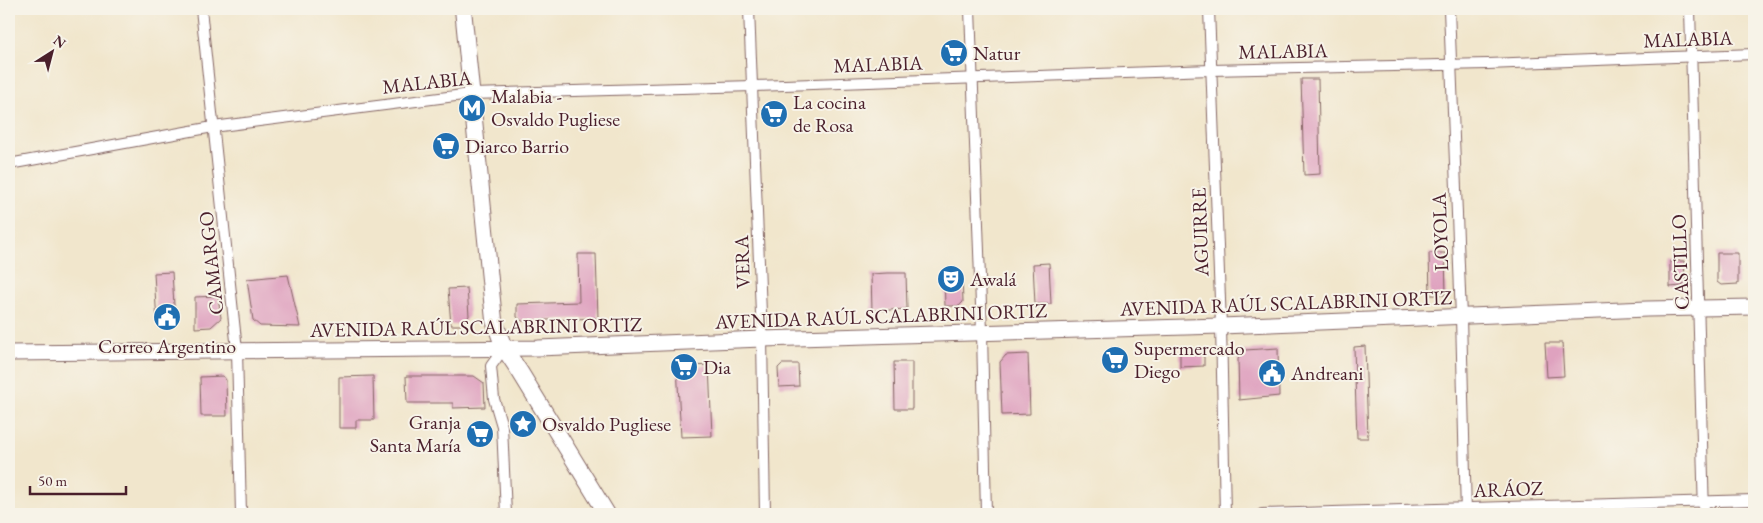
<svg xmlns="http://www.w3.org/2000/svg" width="1763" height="523" viewBox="0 0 1763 523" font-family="'EB Garamond',serif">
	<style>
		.building { fill: #dfa2bf }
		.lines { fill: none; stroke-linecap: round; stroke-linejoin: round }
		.street-casing { stroke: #846563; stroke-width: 12 }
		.secondary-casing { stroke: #846563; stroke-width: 17 }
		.primary-casing { stroke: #846563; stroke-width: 18 }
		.street { stroke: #fff; stroke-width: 10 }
		.secondary { stroke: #fff; stroke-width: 15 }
		.primary { stroke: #fff; stroke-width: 16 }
		.labels { text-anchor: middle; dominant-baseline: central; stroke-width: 4; stroke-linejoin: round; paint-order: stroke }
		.street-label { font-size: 20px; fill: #4a1f2b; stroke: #f7f3e8 }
		.poi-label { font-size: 20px; fill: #4a1f2b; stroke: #f7f3e8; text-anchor: start }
	</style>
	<rect width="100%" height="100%" fill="#f7f3e8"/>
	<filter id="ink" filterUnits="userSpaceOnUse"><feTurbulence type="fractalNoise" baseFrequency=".02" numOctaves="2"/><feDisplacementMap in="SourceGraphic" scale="10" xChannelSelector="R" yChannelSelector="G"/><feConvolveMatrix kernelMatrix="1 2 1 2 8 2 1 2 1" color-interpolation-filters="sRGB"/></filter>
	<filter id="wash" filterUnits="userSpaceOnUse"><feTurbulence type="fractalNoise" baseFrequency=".0096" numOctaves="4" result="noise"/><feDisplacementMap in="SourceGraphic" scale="20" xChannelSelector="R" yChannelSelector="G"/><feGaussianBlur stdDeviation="1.12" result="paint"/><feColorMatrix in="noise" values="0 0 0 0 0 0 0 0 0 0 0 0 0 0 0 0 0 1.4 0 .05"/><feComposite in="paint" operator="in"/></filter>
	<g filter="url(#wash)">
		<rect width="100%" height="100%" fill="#f1e6cc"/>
		<g id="blocks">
			<g class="building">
				<polygon points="1301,79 1318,79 1320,174 1304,175"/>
				<polygon points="1429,253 1445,253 1446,295 1430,295"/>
				<polygon points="1717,253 1738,253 1738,284 1721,285 1717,282"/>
				<polygon points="578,254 596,254 598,318 522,321 517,317 517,304 579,302"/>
				<polygon points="1670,261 1684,261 1685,282 1682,286 1670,287"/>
				<polygon points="1049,263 1051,304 1035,304 1033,264"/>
				<polygon points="172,272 175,322 157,323 154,273"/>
				<polygon points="887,273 906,273 907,309 872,311 871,274"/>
				<polygon points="288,275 300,327 260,326 253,320 247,279"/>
				<polygon points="962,275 963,302 959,306 945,306 944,276"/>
				<polygon points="467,288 469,316 461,325 451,325 448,289"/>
				<polygon points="218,296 221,318 211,327 195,328 195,297"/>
				<polygon points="1545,343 1562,343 1564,376 1547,377"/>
				<polygon points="1365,346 1368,438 1357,438 1354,347"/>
				<polygon points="1278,348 1279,396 1239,400 1238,359 1245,350"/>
				<polygon points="1193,349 1204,357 1204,366 1180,367 1180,352"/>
				<polygon points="1028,354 1030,414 1002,415 1000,362 1006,355"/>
				<polygon points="894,362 912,362 912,409 895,409"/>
				<polygon points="782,364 798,364 799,386 779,387 778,368"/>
				<polygon points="709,365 712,436 681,437 677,367"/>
				<polygon points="223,376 226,380 227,416 201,416 200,377"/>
				<polygon points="373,376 374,420 356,420 356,428 339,428 339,377"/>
				<polygon points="406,376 474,376 484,383 485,407 453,408 453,403 407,403"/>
			</g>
		</g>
	</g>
	<g filter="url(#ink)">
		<use href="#blocks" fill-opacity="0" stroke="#846563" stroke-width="1"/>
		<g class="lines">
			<g class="street-casing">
				<g id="street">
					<polyline points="201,9 237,350 241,514"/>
					<polyline points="749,9 762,339 765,514"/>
					<polyline points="970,9 982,332 986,514"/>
					<polyline points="1209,9 1221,326 1225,514"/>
					<polyline points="1449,9 1461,317 1466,514"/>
					<polyline points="1690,9 1704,514"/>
					<polyline points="9,164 213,127 471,94 753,86 1211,70 1488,64 1754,54"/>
					<polyline points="504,348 491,366 494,399 502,426 506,514"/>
					<polyline points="1262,514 1754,500"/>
				</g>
			</g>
			<g class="secondary-casing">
				<polyline id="secondary" points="9,353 538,348 762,339 1221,326 1647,309 1754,307"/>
			</g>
			<g class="primary-casing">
				<polyline id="primary" points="463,9 494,320 504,348 520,372 607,514"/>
			</g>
			<use href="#street" class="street"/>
			<use href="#secondary" class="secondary"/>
			<use href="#primary" class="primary"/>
		</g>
	</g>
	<defs>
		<g id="supermarket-disc" transform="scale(1.4375)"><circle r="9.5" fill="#1f6fb2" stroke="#f7f3e8"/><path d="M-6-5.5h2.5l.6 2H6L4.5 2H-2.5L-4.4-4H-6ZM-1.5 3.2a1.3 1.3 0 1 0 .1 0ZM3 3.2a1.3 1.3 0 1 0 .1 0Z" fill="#fff"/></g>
		<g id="metro-disc" transform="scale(1.4375)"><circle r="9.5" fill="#1f6fb2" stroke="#f7f3e8"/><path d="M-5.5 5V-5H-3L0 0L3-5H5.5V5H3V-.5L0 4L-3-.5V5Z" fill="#fff"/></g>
		<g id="theatre-disc" transform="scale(1.4375)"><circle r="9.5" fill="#1f6fb2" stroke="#f7f3e8"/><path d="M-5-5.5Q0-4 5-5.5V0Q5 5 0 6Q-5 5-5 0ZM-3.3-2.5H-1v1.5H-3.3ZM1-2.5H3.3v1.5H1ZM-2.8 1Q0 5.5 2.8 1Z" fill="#fff"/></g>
		<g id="civic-disc" transform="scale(1.4375)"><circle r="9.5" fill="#1f6fb2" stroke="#f7f3e8"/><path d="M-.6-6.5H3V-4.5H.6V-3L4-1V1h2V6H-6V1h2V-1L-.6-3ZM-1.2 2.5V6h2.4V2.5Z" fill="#fff"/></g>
		<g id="sight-disc" transform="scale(1.4375)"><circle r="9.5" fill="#1f6fb2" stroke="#f7f3e8"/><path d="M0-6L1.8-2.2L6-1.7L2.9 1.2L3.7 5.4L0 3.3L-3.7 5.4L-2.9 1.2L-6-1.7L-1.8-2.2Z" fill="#fff"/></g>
	</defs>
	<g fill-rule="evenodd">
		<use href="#supermarket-disc" x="954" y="53"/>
		<use href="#metro-disc" x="472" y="108"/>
		<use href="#supermarket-disc" x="774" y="114"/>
		<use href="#supermarket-disc" x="446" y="146"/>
		<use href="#theatre-disc" x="951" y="279"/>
		<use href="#civic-disc" x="167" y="317"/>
		<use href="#supermarket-disc" x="1115" y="360"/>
		<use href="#supermarket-disc" x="684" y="367"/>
		<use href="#civic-disc" x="1272" y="373"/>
		<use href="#sight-disc" x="523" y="424"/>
		<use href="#supermarket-disc" x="480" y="434"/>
	</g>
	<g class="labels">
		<g class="street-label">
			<text transform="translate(1688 39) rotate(-2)">MALABIA</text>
			<text transform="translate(1283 51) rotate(-1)">MALABIA</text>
			<text transform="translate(878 64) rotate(-2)">MALABIA</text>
			<text transform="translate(427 82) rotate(-6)">MALABIA</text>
			<text transform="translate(1200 232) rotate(-92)">AGUIRRE</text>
			<text transform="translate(1440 232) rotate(-92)">LOYOLA</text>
			<text transform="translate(742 262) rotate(-92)">VERA</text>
			<text transform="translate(1680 262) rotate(-92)">CASTILLO</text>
			<text transform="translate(211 263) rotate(-96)">CAMARGO</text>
			<text transform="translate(1286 303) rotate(-2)">AVENIDA RAÚL SCALABRINI ORTIZ</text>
			<text transform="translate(881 316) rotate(-2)">AVENIDA RAÚL SCALABRINI ORTIZ</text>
			<text transform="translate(476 327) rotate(-1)">AVENIDA RAÚL SCALABRINI ORTIZ</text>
			<text transform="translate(1508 489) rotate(-2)">ARÁOZ</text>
		</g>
		<g class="poi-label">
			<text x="973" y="53">Natur</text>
			<text x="491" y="96">Malabia -<tspan x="491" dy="23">Osvaldo Pugliese</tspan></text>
			<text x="793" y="102">La cocina<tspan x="793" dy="23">de Rosa</tspan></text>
			<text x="465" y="146">Diarco Barrio</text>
			<text x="970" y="279">Awalá</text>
			<text x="167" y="346" text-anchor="middle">Correo Argentino</text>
			<text x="1134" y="348">Supermercado<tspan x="1134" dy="23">Diego</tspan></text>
			<text x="703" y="367">Dia</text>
			<text x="1291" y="373">Andreani</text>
			<text x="461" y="422" text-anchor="end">Granja<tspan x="461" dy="23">Santa María</tspan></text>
			<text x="542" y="424">Osvaldo Pugliese</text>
		</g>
	</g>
	<rect width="1763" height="523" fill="none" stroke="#f7f3e8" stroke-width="30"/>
	<g transform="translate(52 52) rotate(36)" stroke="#f7f3e8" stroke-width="4" paint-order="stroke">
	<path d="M0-4L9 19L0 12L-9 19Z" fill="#4a1f2b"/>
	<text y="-8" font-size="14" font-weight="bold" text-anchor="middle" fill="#4a1f2b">N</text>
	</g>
	<path d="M30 486v8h96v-8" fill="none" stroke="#4a1f2b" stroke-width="2.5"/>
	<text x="38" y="486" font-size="15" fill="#4a1f2b" stroke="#f7f3e8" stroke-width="4" paint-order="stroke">50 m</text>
</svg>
